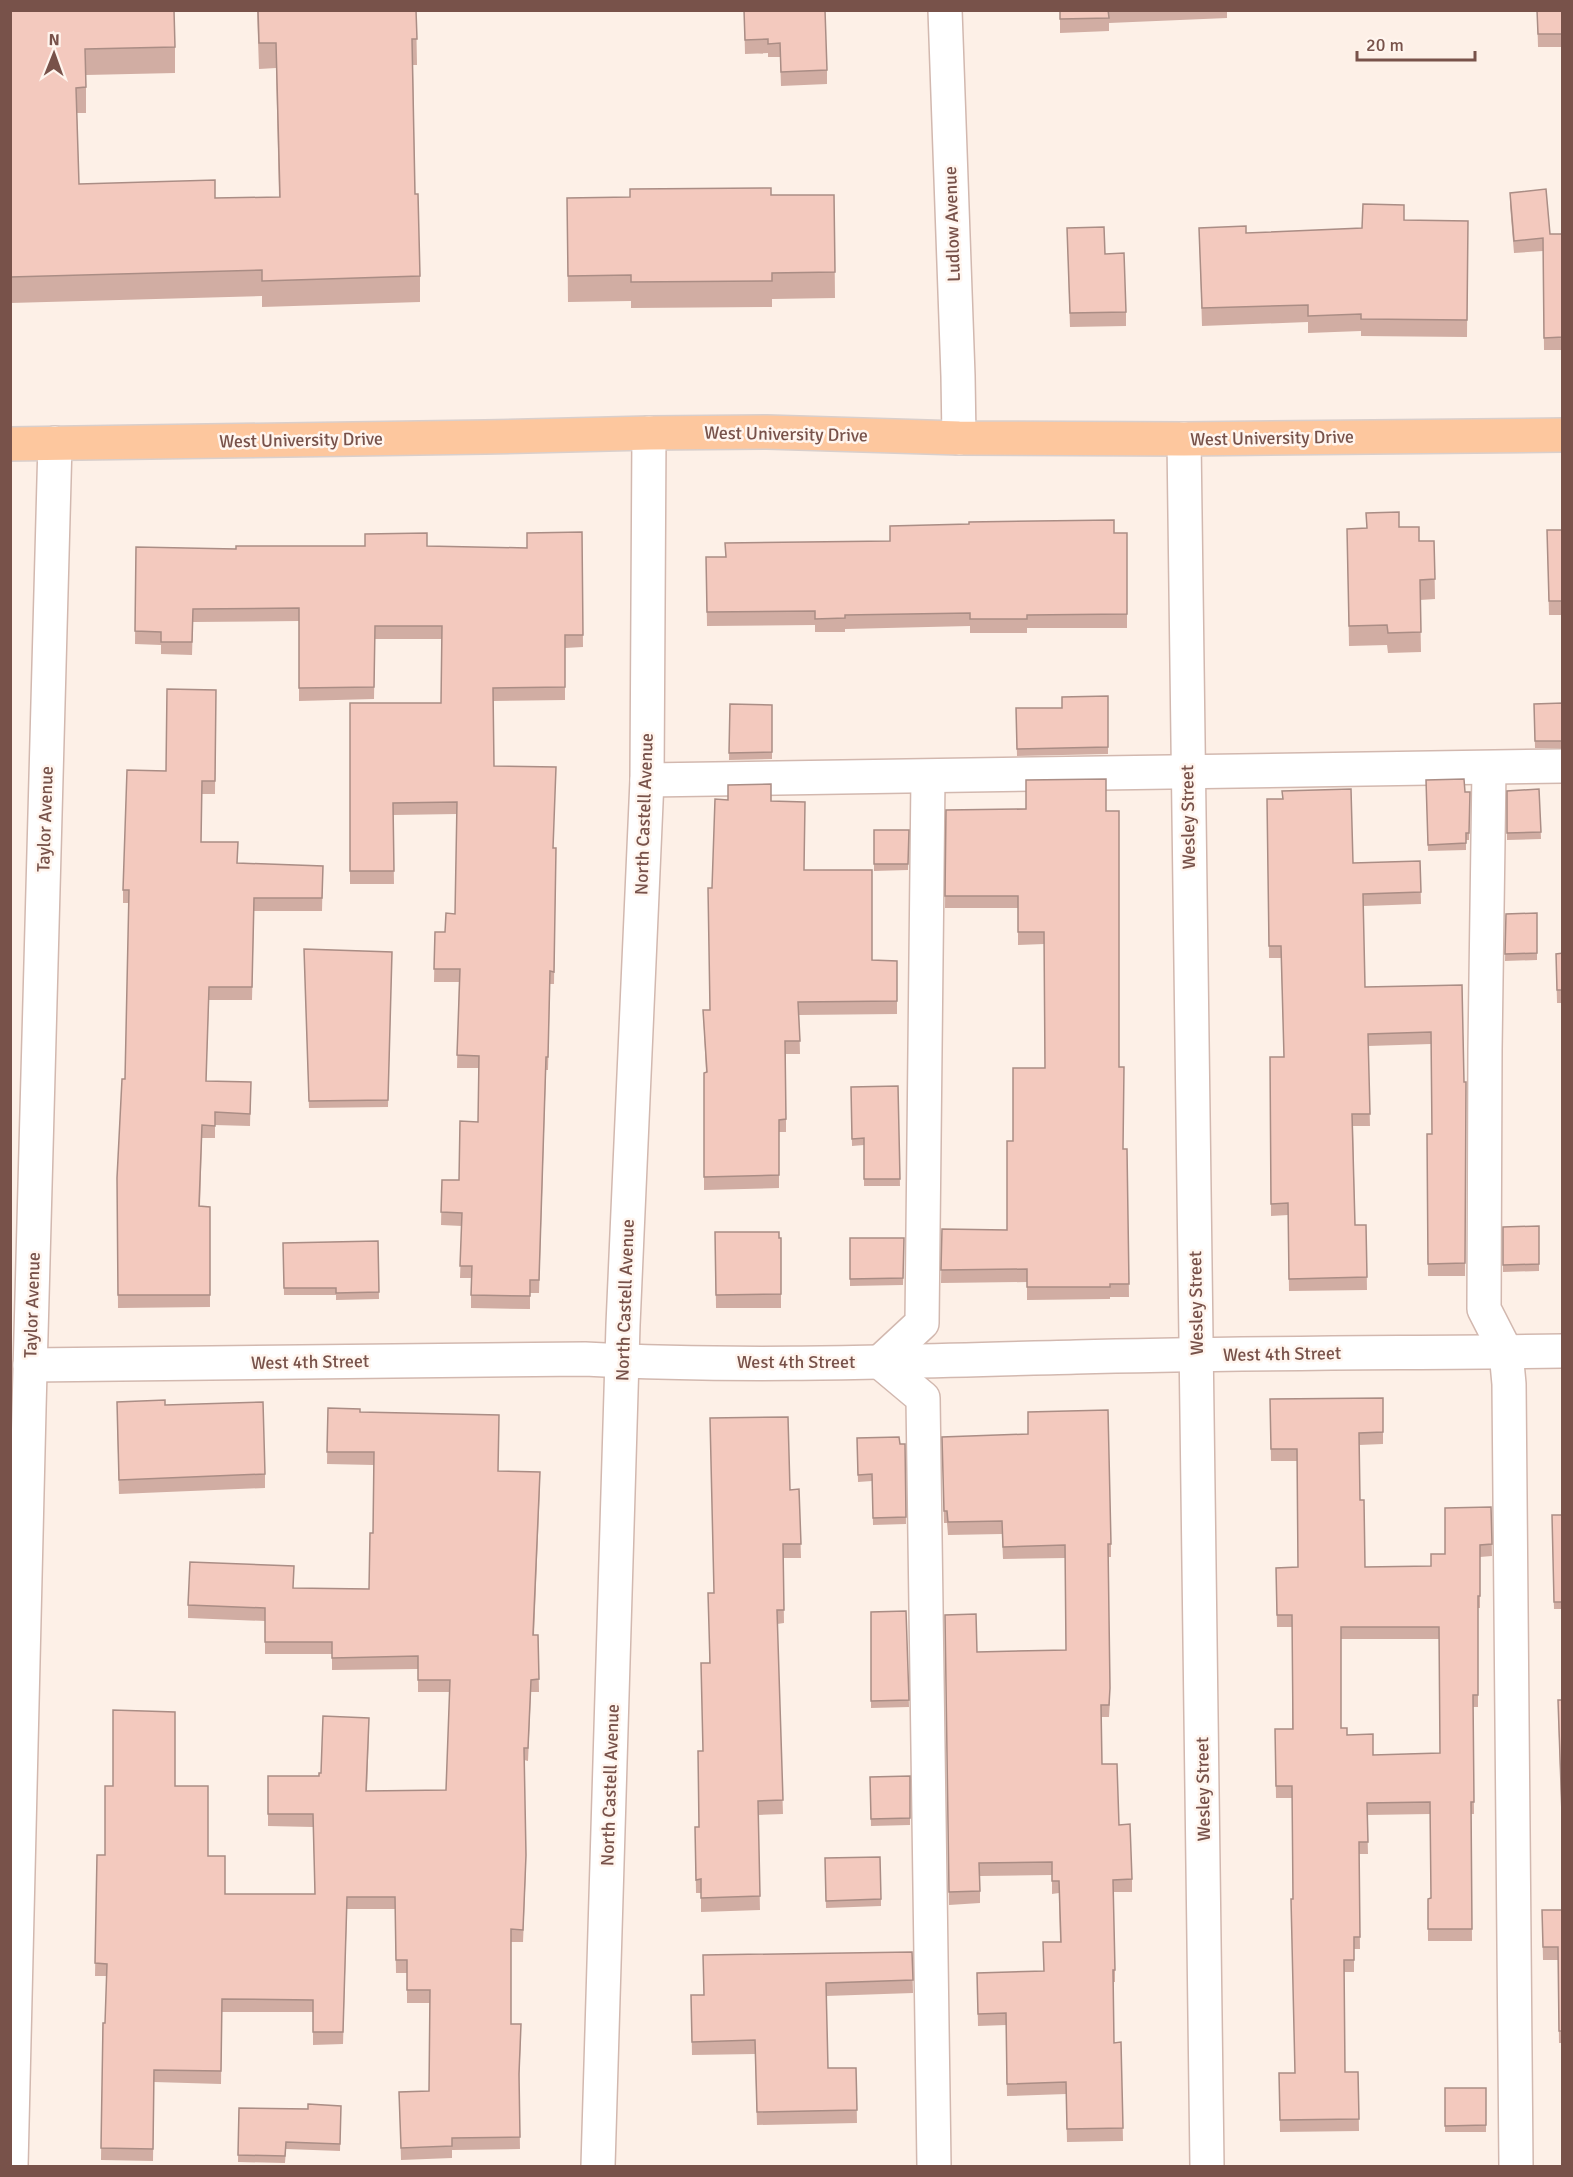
<svg xmlns="http://www.w3.org/2000/svg" width="1573" height="2177" viewBox="0 0 1573 2177" font-family="Signika,sans-serif">
	<style>
		.lines { fill: none; stroke-linecap: round; stroke-linejoin: round }
		.minor-casing { stroke: #d2b8af; stroke-width: 36 }
		.major-casing { stroke: #d9cfcc; stroke-width: 36 }
		.minor { stroke: #fff; stroke-width: 33 }
		.major { stroke: #fdc79e; stroke-width: 33 }
		.wall { fill: #d1ada3; fill-rule: evenodd }
		.building { fill: #f3c9be; stroke: #aa8d85; stroke-width: 1.5; fill-rule: evenodd }
		.labels { text-anchor: middle; dominant-baseline: central; stroke-width: 5; stroke-linejoin: round; paint-order: stroke }
		.street-label { font-size: 18px; fill: #78524a; stroke: #fff5ee }
	</style>
	<rect width="100%" height="100%" fill="#fdf0e7"/>
	<g class="lines">
		<g class="minor-casing">
			<g id="minor">
				<polyline points="945,10 958,376 959,438"/>
				<polyline points="1184,439 1207,2166"/>
				<polyline points="1489,769 1485,1050 1484,1309 1506,1352 1509,1384 1516,2166"/>
				<polyline points="928,777 922,1323 880,1362 923,1398 934,2166"/>
				<polyline points="647,780 1562,766"/>
				<path d="M30 1365 585 1359C748 1368 913 1361 1076 1357 1238 1353 1400 1353 1562 1351"/>
				<polyline points="11,2166 29,1409 55,443"/>
				<polyline points="598,2166 623,1325 647,780 649,433"/>
			</g>
		</g>
		<g class="major-casing">
			<polyline id="major" points="10,444 485,437 649,433 767,432 959,438 1184,439 1562,435"/>
		</g>
		<use href="#minor" class="minor"/>
		<use href="#major" class="major"/>
	</g>
	<g class="wall">
		<polygon points="10,10 175,47 175,73 86,75 86,113 77,113 79,184 215,198 279,197 276,68 259,69 257,10 416,10 417,65 413,65 415,194 420,276 420,302 262,307 262,296 10,303"/>
		<polygon points="744,10 827,70 827,84 781,86 780,57 768,57 768,53 745,54"/>
		<polygon points="1060,10 1227,10 1227,18 1109,23 1109,31 1060,33"/>
		<polygon points="1537,10 1563,10 1563,47 1538,47"/>
		<polygon points="1510,193 1550,234 1563,234 1563,350 1544,350 1543,251 1514,253 1510,205"/>
		<polygon points="834,195 835,298 772,299 772,307 631,308 631,301 568,302 567,198"/>
		<polygon points="1404,220 1468,221 1467,337 1361,336 1361,331 1308,333 1308,322 1202,326 1199,228 1246,233 1362,228"/>
		<polygon points="1067,228 1105,254 1126,312 1126,326 1070,327"/>
		<polygon points="1399,527 1419,541 1434,541 1435,599 1420,600 1421,652 1388,653 1387,645 1349,646 1347,529"/>
		<polygon points="1547,530 1563,530 1563,615 1549,615"/>
		<polygon points="582,532 583,647 565,648 565,700 493,701 494,766 554,848 556,848 554,984 550,984 548,1070 546,1070 539,1293 530,1293 530,1309 471,1308 471,1278 460,1278 462,1226 441,1225 442,1180 459,1180 478,1122 479,1068 457,1068 459,982 434,982 435,932 445,932 455,914 457,814 393,815 394,884 350,884 350,703 441,703 442,639 375,639 374,699 299,701 299,621 193,622 192,655 161,654 161,645 135,644 136,547 236,549 427,546 527,548"/>
		<polygon points="1114,533 1127,533 1127,628 1027,628 1027,633 970,633 970,626 845,629 845,632 815,632 815,625 707,626 706,557 725,557 890,541"/>
		<polygon points="216,690 215,794 202,794 201,842 237,863 323,866 322,911 254,911 252,1000 209,1000 206,1081 251,1082 250,1126 215,1125 215,1138 202,1138 200,1206 210,1207 210,1307 118,1308 117,1178 125,1079 129,903 123,903 123,890 166,771"/>
		<polygon points="1108,696 1108,754 1017,756 1016,708 1062,708"/>
		<polygon points="1563,703 1563,748 1535,748 1534,704"/>
		<polygon points="730,704 772,705 772,759 729,760"/>
		<polygon points="1426,780 1465,792 1470,792 1469,840 1466,840 1466,850 1428,851"/>
		<polygon points="1539,789 1541,839 1507,840 1507,791"/>
		<polygon points="1267,799 1353,863 1420,861 1421,904 1363,906 1365,987 1462,985 1464,1082 1466,1082 1465,1276 1428,1276 1427,1134 1432,1134 1431,1044 1368,1046 1370,1126 1353,1126 1355,1225 1366,1225 1367,1290 1289,1291 1288,1215 1271,1216 1270,1057 1284,1057 1281,958 1269,958"/>
		<polygon points="771,801 804,870 872,960 897,961 897,1014 799,1015 800,1054 786,1054 786,1132 779,1132 779,1188 704,1190 704,1073 706,1072 703,1010 710,1010 712,888"/>
		<polygon points="946,810 1106,811 1123,1149 1127,1149 1129,1297 1110,1297 1110,1299 1027,1300 1027,1282 941,1283 942,1229 1007,1230 1013,1141 1045,1068 1044,944 1018,945 1018,908 945,908"/>
		<polygon points="874,830 909,830 908,870 874,871"/>
		<polygon points="1537,913 1537,960 1505,961 1506,914"/>
		<polygon points="304,949 392,952 388,1107 309,1108"/>
		<polygon points="1563,953 1563,1003 1557,1003 1556,954"/>
		<polygon points="898,1086 900,1186 864,1186 864,1145 852,1146 851,1087"/>
		<polygon points="1539,1226 1539,1271 1503,1272 1503,1227"/>
		<polygon points="715,1232 781,1238 781,1308 716,1308"/>
		<polygon points="850,1238 904,1238 903,1285 850,1286"/>
		<polygon points="378,1241 379,1299 336,1300 336,1295 284,1295 283,1243"/>
		<path d="M1383 1398V1444L1359 1445 1360 1500 1365 1567 1431 1566 1445 1554 1491 1507 1492 1556 1480 1557V1608H1478V1707H1473L1474 1814H1471L1472 1941H1428V1899L1431 1898 1430 1814 1367 1815 1368 1854H1359L1360 1949H1354V1972H1344L1345 2072H1358L1359 2131 1280 2132 1279 2073H1295L1293 1899 1292 1798H1276L1275 1729H1292V1627H1277L1276 1568 1298 1567 1297 1461H1271L1270 1399ZM1341 1639H1439L1440 1753 1373 1755 1347 1735 1341 1728Z"/>
		<polygon points="165,1405 265,1474 265,1488 119,1494 117,1416"/>
		<polygon points="328,1408 360,1412 499,1471 540,1485 534,1635 538,1635 539,1692 531,1692 528,1761 524,1760 526,1868 523,1942 511,1942 511,2024 521,2036 519,2083 520,2149 452,2150 452,2158 401,2160 399,2092 429,2091 430,2003 407,2003 407,1973 396,1973 395,1909 347,1909 343,2044 313,2045 313,2012 222,2012 221,2084 154,2082 153,2161 101,2160 103,2023 105,2023 107,1976 95,1976 97,1855 105,1855 175,1786 225,1894 315,1894 313,1827 268,1826 268,1776 319,1776 369,1730 367,1791 446,1790 450,1692 418,1692 418,1669 332,1670 332,1654 265,1654 265,1621 188,1618 188,1605 294,1588 369,1589 373,1533 374,1465 327,1464"/>
		<polygon points="942,1437 1111,1544 1111,1557 1108,1557 1110,1700 1109,1717 1101,1717 1102,1764 1119,1825 1132,1879 1132,1892 1113,1892 1115,1970 1115,1982 1113,1982 1114,2043 1121,2042 1123,2141 1067,2142 1066,2094 1007,2096 1006,2025 978,2026 977,1973 1044,1971 1060,1942 1059,1893 1052,1894 1052,1875 980,1876 980,1903 949,1905 945,1615 977,1652 1066,1650 1065,1558 1003,1559 1002,1534 948,1535 947,1523 944,1523"/>
		<polygon points="857,1438 900,1444 905,1444 906,1524 873,1525 872,1481 858,1482"/>
		<polygon points="799,1489 801,1558 783,1558 784,1623 777,1624 783,1814 758,1815 760,1910 701,1912 701,1893 696,1893 695,1827 699,1827 703,1751 714,1593 790,1490"/>
		<polygon points="1552,1515 1563,1515 1563,1609 1554,1609"/>
		<polygon points="906,1611 909,1707 871,1708 871,1612"/>
		<polygon points="1563,1700 1563,1826 1562,1826 1558,1712"/>
		<polygon points="910,1776 910,1825 871,1826 870,1777"/>
		<polygon points="825,1858 881,1899 881,1906 826,1908"/>
		<polygon points="1542,1910 1563,1910 1563,2043 1559,2043 1558,1960 1543,1960"/>
		<polygon points="912,1952 913,1993 826,1996 828,2068 856,2068 857,2123 757,2125 755,2054 692,2055 691,1995 704,1995"/>
		<rect x="1445" y="2088" width="41" height="44"/>
		<polygon points="341,2106 340,2151 286,2149 285,2163 238,2162 239,2108 308,2109"/>
	</g>
	<g class="building">
		<polygon points="10,10 174,10 175,47 85,49 86,87 76,88 79,184 215,180 215,198 280,197 276,43 259,43 258,10 416,10 417,39 412,39 415,194 418,194 420,276 262,281 262,270 10,277"/>
		<polygon points="744,10 825,10 827,70 781,72 780,43 768,44 768,39 745,40"/>
		<polygon points="1060,10 1108,10 1109,18 1060,19"/>
		<polygon points="1537,10 1563,10 1563,34 1538,34"/>
		<polygon points="771,188 771,195 834,195 835,272 772,273 772,281 631,282 631,275 568,276 567,198 630,197 630,189"/>
		<polygon points="1546,189 1550,234 1563,234 1563,337 1544,338 1543,238 1514,241 1510,193"/>
		<polygon points="1363,204 1404,205 1404,220 1468,221 1467,320 1361,319 1361,314 1308,316 1308,305 1202,308 1199,228 1246,226 1246,233 1362,228"/>
		<polygon points="1104,227 1105,254 1124,253 1126,312 1070,313 1067,228"/>
		<polygon points="1399,512 1399,527 1419,527 1419,541 1434,541 1435,579 1420,580 1421,632 1388,633 1387,625 1349,626 1347,529 1367,528 1366,513"/>
		<polygon points="1114,520 1114,533 1127,533 1127,614 1027,615 1027,619 970,619 970,613 845,615 845,618 815,619 815,611 707,612 706,557 726,557 725,543 890,541 890,526 969,524 969,522"/>
		<polygon points="1547,530 1563,530 1563,601 1549,601"/>
		<polygon points="582,532 583,635 565,635 565,687 493,688 494,766 556,767 553,848 556,848 554,972 550,971 548,1057 546,1057 539,1280 530,1280 530,1296 471,1295 472,1266 460,1266 462,1213 441,1212 442,1180 459,1180 460,1121 478,1122 479,1056 457,1055 460,969 434,969 435,932 445,932 446,913 455,914 457,802 393,803 394,871 350,871 350,703 441,703 442,626 375,626 374,687 299,688 299,608 193,609 192,642 161,642 161,632 135,631 136,547 236,549 236,546 365,546 365,534 427,533 427,546 527,548 527,533"/>
		<polygon points="167,689 216,690 215,781 202,781 201,842 238,842 237,863 323,866 322,898 254,898 252,987 209,987 206,1081 251,1082 250,1114 215,1112 215,1126 202,1125 199,1206 210,1207 210,1295 118,1295 117,1178 122,1079 125,1079 129,890 123,890 127,770 166,771"/>
		<polygon points="1108,696 1108,747 1017,749 1016,708 1062,708 1062,697"/>
		<polygon points="1563,703 1563,741 1535,741 1534,704"/>
		<polygon points="730,704 772,705 772,752 729,753"/>
		<polygon points="1106,779 1106,811 1119,811 1119,1067 1124,1067 1123,1149 1127,1149 1129,1284 1110,1284 1110,1287 1027,1287 1027,1269 941,1270 942,1229 1007,1230 1007,1141 1013,1141 1013,1068 1045,1068 1044,932 1018,932 1018,896 945,896 946,810 1026,809 1026,780"/>
		<polygon points="1464,779 1465,792 1470,792 1469,833 1466,833 1466,843 1428,845 1426,780"/>
		<polygon points="771,784 771,801 805,802 804,870 872,870 872,960 897,961 897,1001 798,1002 800,1041 785,1041 786,1119 779,1120 779,1175 704,1177 704,1073 707,1072 703,1010 710,1010 708,888 712,888 715,799 728,800 728,785"/>
		<polygon points="1351,789 1353,863 1420,861 1421,892 1363,894 1365,987 1462,985 1464,1082 1466,1082 1465,1263 1428,1264 1427,1134 1432,1134 1431,1032 1368,1034 1370,1114 1352,1114 1355,1225 1366,1225 1367,1277 1289,1279 1288,1203 1271,1204 1270,1057 1284,1057 1281,946 1269,946 1267,799 1283,799 1282,791"/>
		<polygon points="1539,789 1541,832 1507,833 1507,791"/>
		<polygon points="874,830 909,830 908,864 874,864"/>
		<polygon points="1537,913 1537,953 1505,954 1506,914"/>
		<polygon points="304,949 392,952 388,1100 309,1101"/>
		<polygon points="1563,953 1563,990 1557,990 1556,954"/>
		<polygon points="898,1086 900,1179 864,1179 864,1138 852,1139 851,1087"/>
		<polygon points="1539,1226 1539,1264 1503,1265 1503,1227"/>
		<polygon points="715,1232 779,1232 779,1238 781,1238 781,1294 716,1295"/>
		<polygon points="850,1238 904,1238 903,1278 850,1279"/>
		<polygon points="378,1241 379,1292 336,1293 336,1288 284,1288 283,1243"/>
		<path d="M1383 1398V1432L1359 1433 1360 1500H1364L1365 1567 1431 1566V1554H1445V1508L1491 1507 1492 1544 1480 1545V1596H1478V1695H1473L1474 1802H1471L1472 1929H1428V1899L1431 1898 1430 1802 1367 1803 1368 1842H1359L1360 1937H1354V1960H1344L1345 2072H1358L1359 2119 1280 2120 1279 2073H1295L1291 1899H1293L1292 1786H1276L1275 1729H1293L1292 1615H1277L1276 1568 1298 1567 1297 1449H1271L1270 1399ZM1341 1627H1439L1440 1753 1373 1755V1734L1347 1735V1728H1341Z"/>
		<polygon points="165,1400 165,1405 263,1402 265,1474 119,1480 117,1402"/>
		<polygon points="328,1408 360,1409 360,1412 499,1415 498,1471 540,1472 533,1635 538,1635 539,1679 531,1680 528,1748 524,1748 526,1855 523,1930 511,1929 511,2024 521,2024 519,2074 520,2137 452,2138 452,2146 401,2148 399,2092 429,2091 430,1990 407,1990 407,1960 396,1960 395,1897 347,1897 343,2032 313,2032 313,2000 222,1999 221,2071 154,2070 153,2149 101,2148 103,2023 105,2023 107,1964 95,1963 97,1855 105,1855 105,1786 113,1786 113,1710 175,1712 175,1786 208,1786 208,1856 225,1856 225,1894 315,1894 313,1814 268,1814 268,1776 319,1776 319,1773 321,1773 323,1716 369,1718 366,1791 446,1790 450,1680 418,1680 418,1656 332,1658 332,1642 265,1642 265,1608 188,1605 190,1562 294,1566 293,1588 369,1589 370,1533 373,1533 374,1452 327,1452"/>
		<polygon points="1108,1410 1111,1544 1108,1544 1110,1688 1109,1705 1101,1705 1102,1764 1117,1764 1119,1825 1130,1824 1132,1879 1113,1880 1115,1970 1113,1970 1114,2043 1121,2042 1123,2128 1067,2129 1066,2082 1007,2084 1006,2013 978,2014 977,1973 1044,1971 1043,1942 1061,1942 1059,1881 1052,1881 1052,1862 979,1863 980,1891 949,1892 945,1615 976,1614 977,1652 1066,1650 1065,1545 1003,1547 1002,1521 948,1522 947,1511 944,1511 942,1437 1028,1434 1028,1412"/>
		<polygon points="788,1417 790,1490 799,1489 801,1544 783,1544 784,1610 777,1610 783,1800 758,1801 760,1896 701,1898 701,1879 696,1880 695,1827 699,1827 698,1751 703,1751 701,1663 710,1663 708,1593 714,1593 710,1418"/>
		<polygon points="899,1437 900,1444 905,1444 906,1517 873,1518 872,1474 858,1475 857,1438"/>
		<polygon points="1552,1515 1563,1515 1563,1602 1554,1602"/>
		<polygon points="906,1611 909,1700 871,1701 871,1612"/>
		<polygon points="1558,1700 1563,1700 1563,1814 1562,1814"/>
		<polygon points="910,1776 910,1818 871,1819 870,1777"/>
		<polygon points="880,1857 881,1899 826,1901 825,1858"/>
		<polygon points="1542,1910 1563,1910 1563,2031 1559,2031 1558,1947 1543,1947"/>
		<polygon points="912,1952 913,1980 826,1983 828,2068 856,2068 857,2110 757,2112 755,2040 692,2042 691,1995 704,1995 703,1955"/>
		<polygon points="1445,2088 1486,2088 1486,2125 1445,2126"/>
		<polygon points="308,2104 341,2106 340,2144 286,2142 285,2156 238,2155 239,2108 308,2109"/>
	</g>
	<g class="labels">
		<g class="street-label">
			<text transform="translate(952 224) rotate(-92)">Ludlow Avenue</text>
			<text transform="translate(786 434) rotate(1)">West University Drive</text>
			<text transform="translate(1272 438) rotate(-1)">West University Drive</text>
			<text transform="translate(301 440) rotate(-1)">West University Drive</text>
			<text transform="translate(644 814) rotate(-88)">North Castell Avenue</text>
			<text transform="translate(1188 817) rotate(-91)">Wesley Street</text>
			<text transform="translate(45 819) rotate(-88)">Taylor Avenue</text>
			<text transform="translate(625 1300) rotate(-88)">North Castell Avenue</text>
			<text transform="translate(1196 1303) rotate(-91)">Wesley Street</text>
			<text transform="translate(32 1305) rotate(-88)">Taylor Avenue</text>
			<text transform="translate(1282 1354) rotate(-1)">West 4th Street</text>
			<text transform="translate(310 1362) rotate(-1)">West 4th Street</text>
			<text x="796" y="1362">West 4th Street</text>
			<text transform="translate(610 1785) rotate(-88)">North Castell Avenue</text>
			<text transform="translate(1203 1789) rotate(-91)">Wesley Street</text>
		</g>
	</g>
	<rect width="1573" height="2177" fill="none" stroke="#78524a" stroke-width="24"/>
	<g transform="translate(54 54) rotate(1)" stroke="#fff5ee" stroke-width="4.5" paint-order="stroke">
	<path d="M0-4.5L10 22L0 15L-10 22Z" fill="#78524a"/>
	<text y="-9" font-size="16" font-weight="bold" text-anchor="middle" fill="#78524a">N</text>
	</g>
	<path d="M1357 51v9h118v-9" fill="none" stroke="#78524a" stroke-width="3"/>
	<text x="1366" y="51" font-size="18" fill="#78524a" stroke="#fff5ee" stroke-width="4.5" paint-order="stroke">20 m</text>
</svg>
